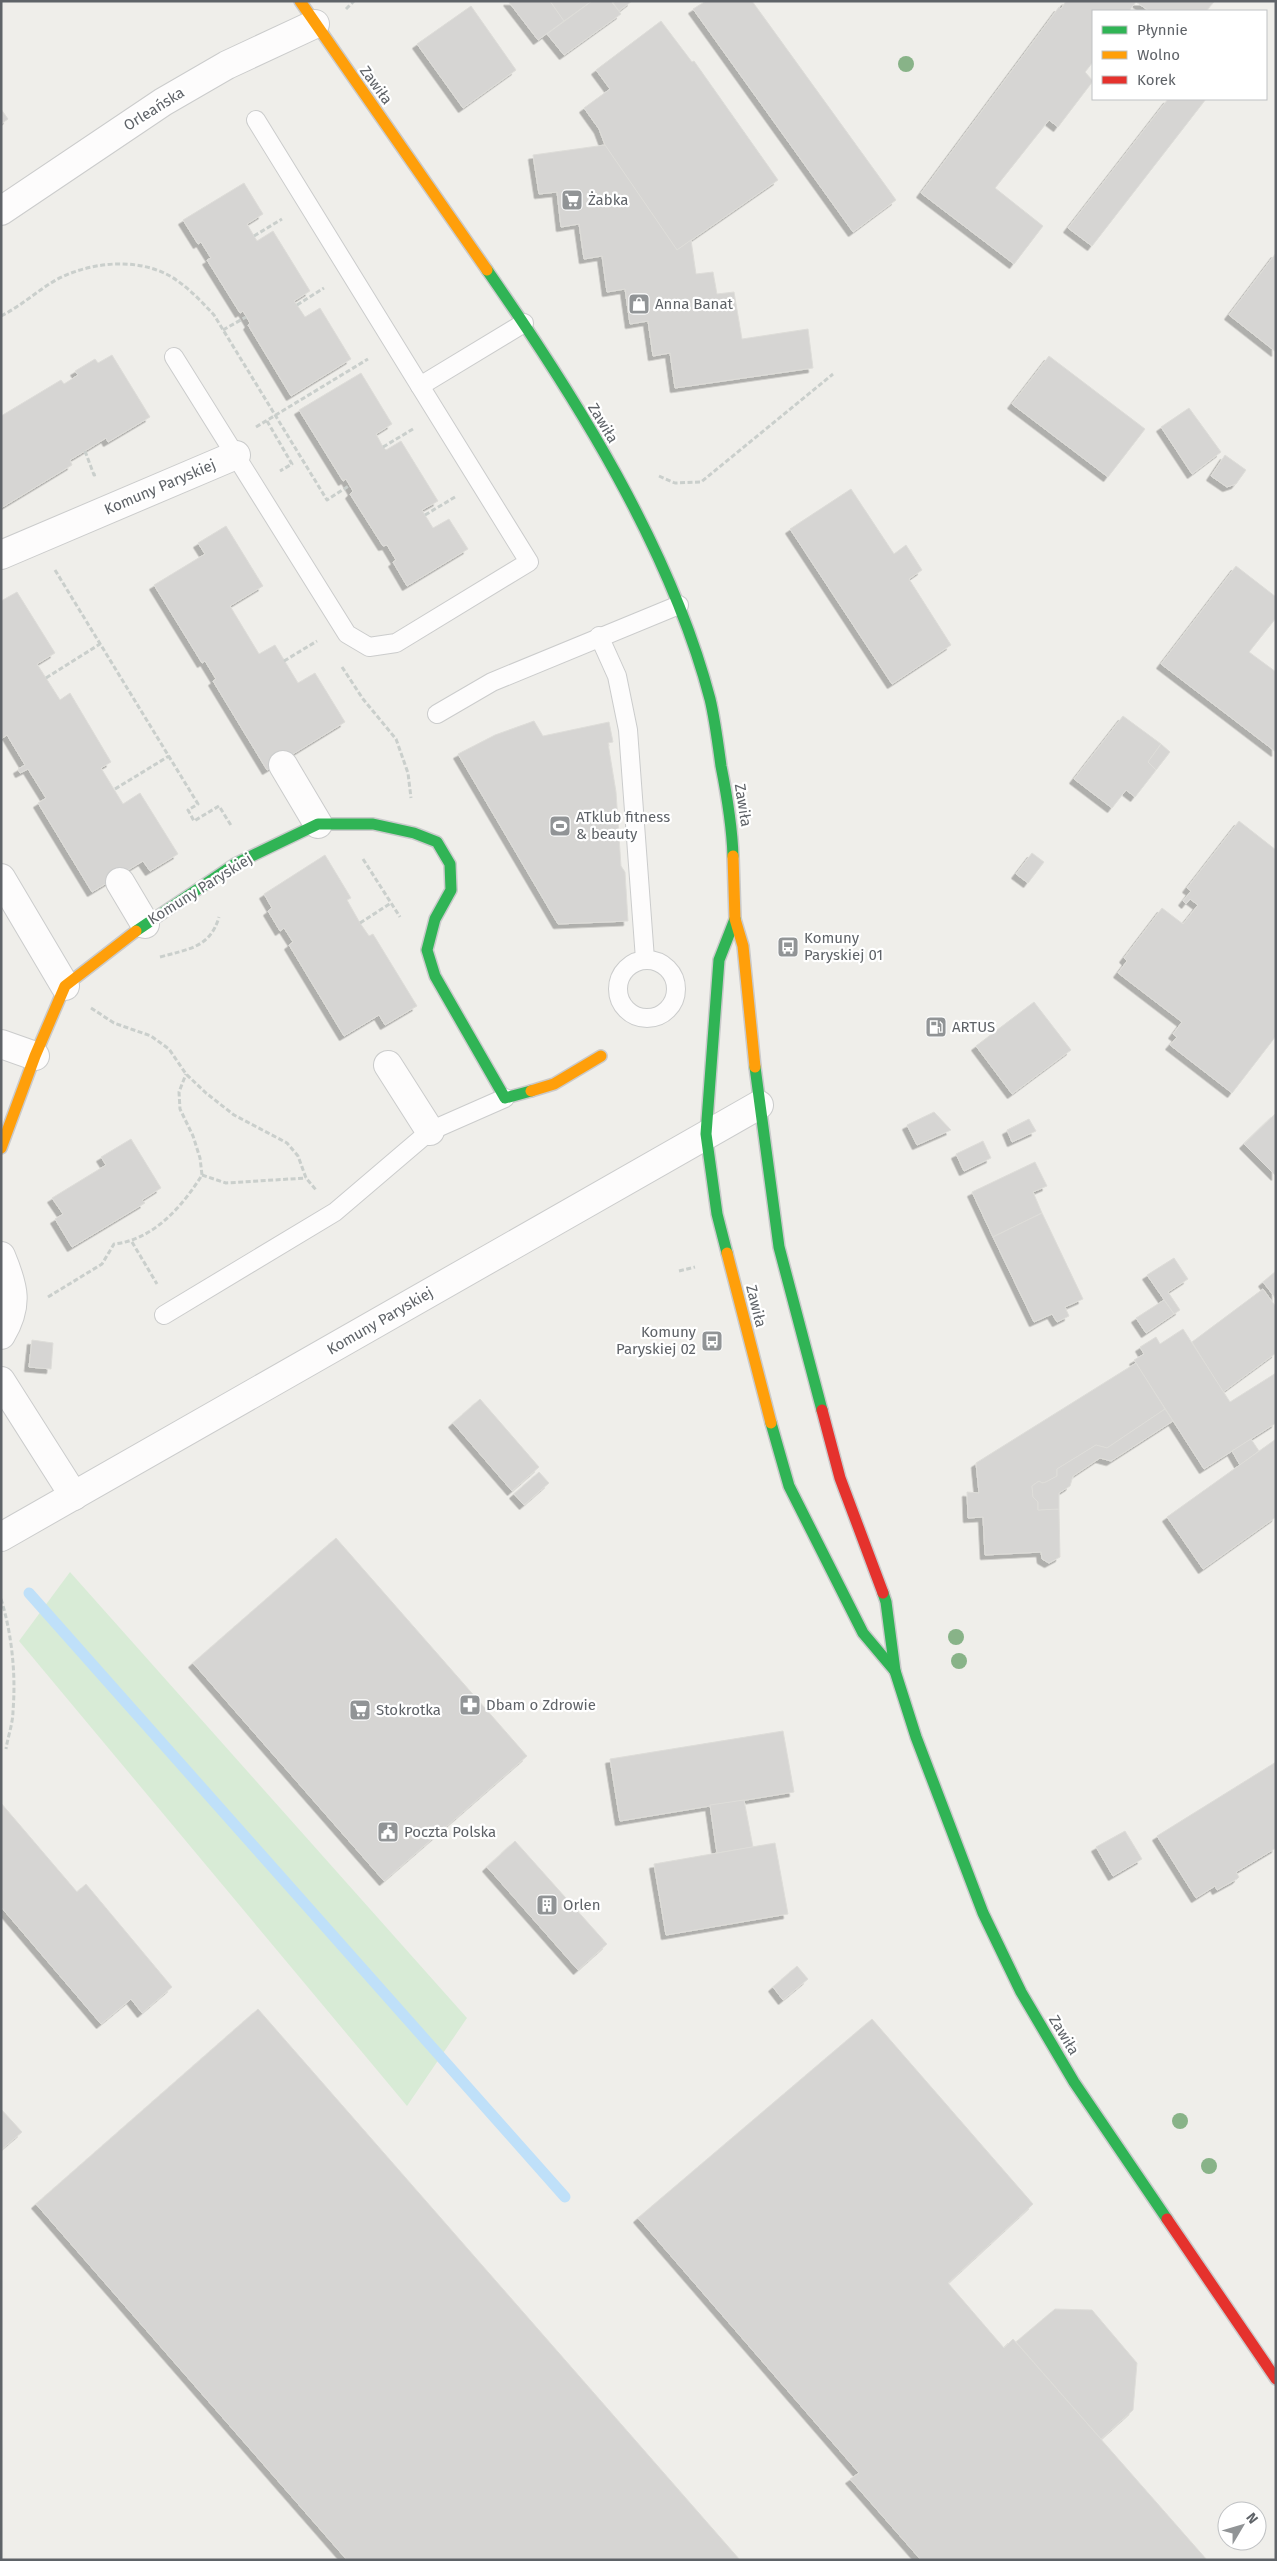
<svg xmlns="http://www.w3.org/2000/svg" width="1277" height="2561" viewBox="0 0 1277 2561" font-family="'Fira Sans',sans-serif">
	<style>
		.green { fill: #d8ebd6 }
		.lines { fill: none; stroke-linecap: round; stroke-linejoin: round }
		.stream { stroke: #bfe0f9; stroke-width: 11 }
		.building { fill: #d6d5d3; stroke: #deddd9; filter: url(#shadow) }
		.lane-casing { stroke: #cbcccc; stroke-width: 20 }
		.street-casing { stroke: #cbcccc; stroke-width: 30 }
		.fast-casing { stroke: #cacacb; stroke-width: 14 }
		.slow-casing { stroke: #cacacb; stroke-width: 14 }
		.jam-casing { stroke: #cacacb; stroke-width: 14 }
		.path { stroke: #cacfcc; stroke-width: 3; stroke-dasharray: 5 2.5; stroke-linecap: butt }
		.lane { stroke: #fdfcfc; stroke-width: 18 }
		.street { stroke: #fdfcfc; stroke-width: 28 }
		.fast { stroke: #30b455; stroke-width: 11 }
		.slow { stroke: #ff9f0a; stroke-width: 11 }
		.jam { stroke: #e5322d; stroke-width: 11 }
		.tree { fill: #88b388 }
		.labels { text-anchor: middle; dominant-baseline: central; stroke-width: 4.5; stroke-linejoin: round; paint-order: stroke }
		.street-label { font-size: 15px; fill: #5f6368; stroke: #fff }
		.poi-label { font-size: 15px; fill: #5f6368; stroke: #fff; text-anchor: start }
	</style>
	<defs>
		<filter id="shadow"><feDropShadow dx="-4.5" dy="4.5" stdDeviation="0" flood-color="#0004"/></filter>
	</defs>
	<rect width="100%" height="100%" fill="#efeeea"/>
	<polygon class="green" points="70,1572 467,2018 407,2106 19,1641"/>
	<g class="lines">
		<polyline class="stream" points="29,1593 565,2197"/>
	</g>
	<g class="building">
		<polygon points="508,1 550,1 564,21 538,40"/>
		<polygon points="550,1 592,1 564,21"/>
		<polygon points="592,1 611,1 621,14 564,55 547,34"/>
		<polygon points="616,1 632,1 619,11 613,3"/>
		<polygon points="706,1 752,1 896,200 853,232 693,9"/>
		<polygon points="1066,1 1214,2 1206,11 1149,11 1136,2 1129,11 1093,11 1093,62 1085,72 1093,81 1058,127 1049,120 995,188 1043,226 1014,264 921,193 1059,7 1061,9"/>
		<polygon points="471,6 516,70 463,108 417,44"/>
		<polygon points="661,21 692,62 694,61 778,180 677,250 605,145 599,129 584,108 610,89 596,70"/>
		<polygon points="1168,99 1206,99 1092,246 1068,228"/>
		<polygon points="1,109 8,119 1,124"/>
		<polygon points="605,145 677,250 691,240 696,274 713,272 717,294 734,292 742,339 808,329 813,368 675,388 670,353 653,356 648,321 630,324 625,289 607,292 602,256 584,259 579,224 561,227 557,192 539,194 533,155"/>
		<polygon points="244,183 263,214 247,224 254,236 257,241 273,231 310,291 294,301 297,305 305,317 320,308 351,359 291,396 248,325 250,323 243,311 240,313 207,260 211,258 201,242 198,244 183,220"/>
		<polygon points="1276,253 1276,352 1229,315"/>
		<polygon points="112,355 150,417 108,442 106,438 85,451 70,460 72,465 1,508 1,416 61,380 64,384 78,375 75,371 95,359 98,363"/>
		<polygon points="1049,356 1145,429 1108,477 1012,404"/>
		<polygon points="361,373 392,424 376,434 383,447 386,450 401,441 438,501 422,510 425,515 433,528 449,519 468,549 407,586 393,562 396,560 387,545 383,546 350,494 353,491 346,479 343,481 299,410"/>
		<polygon points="1189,408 1221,452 1192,474 1161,427"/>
		<polygon points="1225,455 1246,470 1236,484 1227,487 1211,476"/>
		<polygon points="851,489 894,554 906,545 922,570 909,579 951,645 892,684 790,529"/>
		<polygon points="226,526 263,586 230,606 259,654 275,645 298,683 315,673 345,722 267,770 213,681 216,679 205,661 202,663 154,585 205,554 198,543"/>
		<polygon points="1236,566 1276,597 1276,618 1249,652 1276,672 1276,752 1161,664"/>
		<polygon points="17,592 55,653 37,664 46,678 60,700 70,693 111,762 101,768 123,804 140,793 178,854 150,871 143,861 92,892 38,803 46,798 28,769 20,773 18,769 25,765 7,735 1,739 1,601"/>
		<polygon points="1123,716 1161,744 1148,762 1156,770 1135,797 1126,790 1112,808 1074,779"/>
		<polygon points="534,721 543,736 609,722 613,742 608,743 616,792 621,866 625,872 628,921 558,924 458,754 495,735"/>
		<polygon points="1161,744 1170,752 1156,770 1148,762"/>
		<polygon points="1239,821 1276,850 1276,1036 1232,1093 1170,1045 1177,1037 1173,1034 1182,1022 1118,973 1127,961 1124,958 1162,908 1183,924 1198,905 1190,899 1186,904 1183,901 1191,891 1187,888"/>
		<polygon points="1032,853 1044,862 1028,883 1016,874"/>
		<polygon points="325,855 351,898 347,900 360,923 369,936 373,934 417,1006 385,1025 379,1015 344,1036 289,945 293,942 284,928 280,931 268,911 272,908 264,894"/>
		<polygon points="1034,1002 1071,1050 1012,1094 976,1046"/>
		<polygon points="934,1112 951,1130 917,1145 907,1125"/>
		<polygon points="1276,1113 1276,1176 1244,1144"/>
		<polygon points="1029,1119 1036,1131 1012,1142 1007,1130"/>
		<polygon points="131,1139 161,1188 142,1200 145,1203 72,1247 55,1219 63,1214 52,1198 106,1165 101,1157"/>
		<polygon points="983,1141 991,1158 964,1171 956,1154"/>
		<polygon points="1035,1162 1047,1186 1033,1192 1042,1213 993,1237 972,1192"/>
		<polygon points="1042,1213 1083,1299 1065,1307 1069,1316 1057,1322 1052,1314 1034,1322 993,1237"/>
		<polygon points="1174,1258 1188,1279 1168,1292 1180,1310 1174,1314 1147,1275"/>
		<polygon points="1276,1271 1276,1299 1263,1282"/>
		<polygon points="1263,1289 1276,1307 1276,1353 1223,1392 1192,1342"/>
		<polygon points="1164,1300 1174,1314 1146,1333 1136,1318"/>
		<polygon points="1183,1329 1230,1402 1276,1373 1276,1423 1204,1469 1134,1360 1144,1354 1140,1347 1156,1337 1160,1344"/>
		<polygon points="32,1340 53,1343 51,1369 29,1367"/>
		<polygon points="1136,1363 1165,1409 1107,1448 1096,1445 1057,1469 1057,1476 1046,1482 1042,1483 1039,1481 1032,1486 1033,1497 1038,1502 1038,1510 1059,1509 1060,1557 1049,1563 1042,1559 1041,1552 985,1555 983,1517 968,1518 967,1492 979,1493 976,1463"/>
		<polygon points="480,1399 539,1467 512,1491 453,1423"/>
		<polygon points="1165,1409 1173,1421 1111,1461 1100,1458 1073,1476 1070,1486 1059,1493 1059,1509 1038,1510 1038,1502 1033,1497 1032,1486 1039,1481 1042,1483 1046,1482 1057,1476 1057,1469 1096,1445 1107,1448"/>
		<polygon points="1251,1439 1259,1451 1240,1465 1232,1451"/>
		<polygon points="1276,1439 1276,1517 1203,1569 1167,1517"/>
		<polygon points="539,1472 549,1483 524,1505 514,1494"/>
		<polygon points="336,1538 527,1756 384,1881 193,1663"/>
		<polygon points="783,1731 794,1792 620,1821 610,1759"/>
		<polygon points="1276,1762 1276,1848 1236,1872 1239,1877 1237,1879 1217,1890 1215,1886 1196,1898 1157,1836"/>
		<polygon points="744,1800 753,1847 717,1853 710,1805"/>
		<polygon points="1,1803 77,1892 86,1884 172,1987 142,2013 131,1999 101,2024 1,1907"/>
		<polygon points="1125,1831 1142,1859 1113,1876 1096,1847"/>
		<polygon points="515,1841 607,1944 578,1970 487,1867"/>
		<polygon points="775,1843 788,1914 666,1935 654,1864"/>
		<polygon points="797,1966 808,1979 783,2000 773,1987"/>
		<polygon points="258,2009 740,2560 347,2560 36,2204"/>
		<polygon points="872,2019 1033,2204 948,2283 1004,2348 1013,2339 1207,2560 921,2560 850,2479 859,2473 638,2218"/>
		<polygon points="1,2109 22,2132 1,2150"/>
		<polygon points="1055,2309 1092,2310 1137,2363 1133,2410 1101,2439 1016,2342"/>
	</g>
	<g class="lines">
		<g class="lane-casing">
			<g id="lane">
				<polyline points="256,120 420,386 524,323"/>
				<polyline points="174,357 347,634 369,647 396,643 529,562 420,386"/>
				<polyline points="599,636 617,676 628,730 645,959"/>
				<polyline points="437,714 492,682 679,605"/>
				<circle cx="647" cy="989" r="29"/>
				<polyline points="164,1315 335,1212 430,1131 505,1098"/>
			</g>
		</g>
		<g class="street-casing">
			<g id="street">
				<polyline points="1,211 163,102 227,65 315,24"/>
				<polyline points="1,555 236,455"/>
				<polyline points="283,765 318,824"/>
				<polyline points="1,878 65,986"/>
				<polyline points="120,882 145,924"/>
				<polyline points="1,1044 35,1056"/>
				<polyline points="388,1065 430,1131"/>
				<path d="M1 1256C14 1287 19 1305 1 1335"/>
				<polyline points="1,1381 74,1496"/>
				<polyline points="1,1537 759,1105"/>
			</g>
		</g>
		<g class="fast-casing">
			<g id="fast">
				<path d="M487 270C576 398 670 547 710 699 715 720 718 744 721 766 727 796 732 825 733 856"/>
				<polyline points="136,931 235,864 318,824 373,824 414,833 437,842 450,864 451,890 435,919 427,950 435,976 505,1098 531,1091"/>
				<polyline points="755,1067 779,1247 822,1410"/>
				<polyline points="727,1253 717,1214 706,1134 719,960 735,919"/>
				<polyline points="771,1423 789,1486 863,1633 895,1671"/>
				<polyline points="883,1593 886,1602 895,1671 916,1737 983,1913 1021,1992 1074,2082 1167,2219"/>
			</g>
		</g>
		<g class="slow-casing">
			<g id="slow">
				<polyline points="300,1 487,270"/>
				<polyline points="733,856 735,919 743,946 755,1067"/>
				<polyline points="531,1091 554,1084 601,1056"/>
				<polyline points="1,1148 35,1056 65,986 136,931"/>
				<polyline points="727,1253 771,1423"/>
			</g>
		</g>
		<g class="jam-casing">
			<g id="jam">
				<polyline points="822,1410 840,1478 883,1593"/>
				<polyline points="1167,2219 1276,2379"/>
			</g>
		</g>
		<g class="path">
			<polyline points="346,9 354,1"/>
			<polyline points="254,236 282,219"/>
			<polyline points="297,305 324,288"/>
			<path d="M1 316C21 306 37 291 56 280 89 262 136 257 170 276 187 286 201 301 214 315L327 500 350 485"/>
			<polyline points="223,330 246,317"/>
			<polyline points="267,421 292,464 280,471"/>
			<polyline points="256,427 368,359"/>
			<polyline points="383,447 413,429"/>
			<polyline points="85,451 94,475 98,474"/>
			<polyline points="659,476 675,483 701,482 833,374"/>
			<polyline points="425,515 455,497"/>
			<polyline points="55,570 198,804 188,810 194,821 219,806 232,827"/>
			<polyline points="284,661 317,641"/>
			<polyline points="342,667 363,699 396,739 408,773 411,798"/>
			<polyline points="46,678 100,644"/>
			<polyline points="115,789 169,756"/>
			<polyline points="363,859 400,917"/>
			<polyline points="360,923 391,903"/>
			<path d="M160 957C188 949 210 948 219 917"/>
			<polyline points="91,1008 114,1023 151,1036 169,1049 186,1074 206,1093 234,1115 287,1143 298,1156 306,1178 316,1190"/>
			<polyline points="202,1175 226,1183 306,1178"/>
			<polyline points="132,1242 157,1284"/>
			<polyline points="679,1271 695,1267"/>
			<path d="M48 1297 102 1264 114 1244C153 1240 182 1207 202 1175L200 1158 193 1136 180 1109 179 1092 186 1074"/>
			<path d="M1 1599C12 1634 16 1675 13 1711 13 1723 8 1736 6 1749"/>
		</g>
		<use href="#lane" class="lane"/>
		<use href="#street" class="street"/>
		<use href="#fast" class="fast"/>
		<use href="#slow" class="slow"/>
		<use href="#jam" class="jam"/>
	</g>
	<g class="tree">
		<circle cx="906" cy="64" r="8"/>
		<circle cx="956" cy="1637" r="8"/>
		<circle cx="959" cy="1661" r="8"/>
		<circle cx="1180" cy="2121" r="8"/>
		<circle cx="1209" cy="2166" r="8"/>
	</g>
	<defs>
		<g id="supermarket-square" transform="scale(1.125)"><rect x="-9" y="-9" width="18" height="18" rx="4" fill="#919496" stroke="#fff"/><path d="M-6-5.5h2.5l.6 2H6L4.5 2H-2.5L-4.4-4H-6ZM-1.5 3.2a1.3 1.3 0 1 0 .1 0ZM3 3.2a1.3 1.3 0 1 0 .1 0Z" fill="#fff"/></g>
		<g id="shop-square" transform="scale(1.125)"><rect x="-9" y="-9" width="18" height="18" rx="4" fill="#919496" stroke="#fff"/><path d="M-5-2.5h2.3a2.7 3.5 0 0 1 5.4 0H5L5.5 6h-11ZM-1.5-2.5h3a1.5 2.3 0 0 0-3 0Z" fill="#fff"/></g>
		<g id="stadium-square" transform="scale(1.125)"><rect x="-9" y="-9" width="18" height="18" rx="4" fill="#919496" stroke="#fff"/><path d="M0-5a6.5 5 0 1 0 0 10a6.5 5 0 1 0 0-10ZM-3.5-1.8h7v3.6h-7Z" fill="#fff"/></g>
		<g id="bus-square" transform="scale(1.125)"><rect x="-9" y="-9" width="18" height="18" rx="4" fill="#919496" stroke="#fff"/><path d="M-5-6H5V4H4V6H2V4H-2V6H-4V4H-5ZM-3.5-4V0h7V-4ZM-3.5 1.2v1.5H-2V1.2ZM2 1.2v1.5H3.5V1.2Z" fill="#fff"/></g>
		<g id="fuel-square" transform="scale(1.125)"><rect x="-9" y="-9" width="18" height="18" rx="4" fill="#919496" stroke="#fff"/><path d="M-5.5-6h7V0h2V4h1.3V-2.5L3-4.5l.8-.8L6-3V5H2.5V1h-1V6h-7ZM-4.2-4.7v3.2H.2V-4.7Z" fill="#fff"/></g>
		<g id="pharmacy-square" transform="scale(1.125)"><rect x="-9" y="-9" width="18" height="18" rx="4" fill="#919496" stroke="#fff"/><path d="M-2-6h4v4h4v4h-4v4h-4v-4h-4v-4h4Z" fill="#fff"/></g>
		<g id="civic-square" transform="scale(1.125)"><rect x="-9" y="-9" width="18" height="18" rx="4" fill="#919496" stroke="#fff"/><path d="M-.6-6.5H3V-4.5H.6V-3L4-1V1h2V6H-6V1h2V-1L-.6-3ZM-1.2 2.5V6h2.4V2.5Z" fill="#fff"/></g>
		<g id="building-square" transform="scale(1.125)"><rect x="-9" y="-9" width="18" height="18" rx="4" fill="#919496" stroke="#fff"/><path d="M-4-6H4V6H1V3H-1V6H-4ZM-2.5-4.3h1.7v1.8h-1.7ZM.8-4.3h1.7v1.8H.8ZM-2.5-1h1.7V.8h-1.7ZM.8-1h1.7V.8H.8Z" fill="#fff"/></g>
	</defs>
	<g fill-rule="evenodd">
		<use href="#supermarket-square" x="572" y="200"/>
		<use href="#shop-square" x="639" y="304"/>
		<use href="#stadium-square" x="560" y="826"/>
		<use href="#bus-square" x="788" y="947"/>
		<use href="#fuel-square" x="936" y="1027"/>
		<use href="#bus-square" x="712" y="1341"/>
		<use href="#pharmacy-square" x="470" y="1705"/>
		<use href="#supermarket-square" x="360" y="1710"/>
		<use href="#civic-square" x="388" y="1832"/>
		<use href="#building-square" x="547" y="1905"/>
	</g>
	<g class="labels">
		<g class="street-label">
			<text transform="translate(376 85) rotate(54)">Zawiła</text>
			<text transform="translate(154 109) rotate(-32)">Orleańska</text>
			<text transform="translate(603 423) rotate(59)">Zawiła</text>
			<text transform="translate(160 487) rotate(-23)">Komuny Paryskiej</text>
			<text transform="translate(743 805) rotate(81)">Zawiła</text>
			<text transform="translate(200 889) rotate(-32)">Komuny Paryskiej</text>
			<text transform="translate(756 1306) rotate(76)">Zawiła</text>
			<text transform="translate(380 1321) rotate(-30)">Komuny Paryskiej</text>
			<text transform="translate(1064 2035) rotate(59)">Zawiła</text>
		</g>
		<g class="poi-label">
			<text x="588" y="200">Żabka</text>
			<text x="655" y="304">Anna Banat</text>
			<text x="576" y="817">ATklub fitness<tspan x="576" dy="17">&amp; beauty</tspan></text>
			<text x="804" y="938">Komuny<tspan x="804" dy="17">Paryskiej 01</tspan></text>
			<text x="952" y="1027">ARTUS</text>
			<text x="696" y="1332" text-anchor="end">Komuny<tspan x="696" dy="17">Paryskiej 02</tspan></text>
			<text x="486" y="1705">Dbam o Zdrowie</text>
			<text x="376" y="1710">Stokrotka</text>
			<text x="404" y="1832">Poczta Polska</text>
			<text x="563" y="1905">Orlen</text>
		</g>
	</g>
	<rect width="1277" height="2561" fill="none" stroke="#5f6368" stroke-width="5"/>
	<rect x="1092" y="10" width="175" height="90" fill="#ffffff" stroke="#bfc1c3"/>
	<rect x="1102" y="26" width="25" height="8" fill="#30b455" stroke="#bfc1c3"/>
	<text x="1137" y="35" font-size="15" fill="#5f6368">Płynnie</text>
	<rect x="1102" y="51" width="25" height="8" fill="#ff9f0a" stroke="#bfc1c3"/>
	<text x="1137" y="60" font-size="15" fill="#5f6368">Wolno</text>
	<rect x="1102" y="76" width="25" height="8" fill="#e5322d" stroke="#bfc1c3"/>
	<text x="1137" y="85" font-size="15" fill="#5f6368">Korek</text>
	<g transform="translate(1242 2526) rotate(52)"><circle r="24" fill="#ffffff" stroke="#bfc1c3"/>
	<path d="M0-4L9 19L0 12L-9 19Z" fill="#919496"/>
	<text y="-8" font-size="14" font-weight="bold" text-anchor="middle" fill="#5f6368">N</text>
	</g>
</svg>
